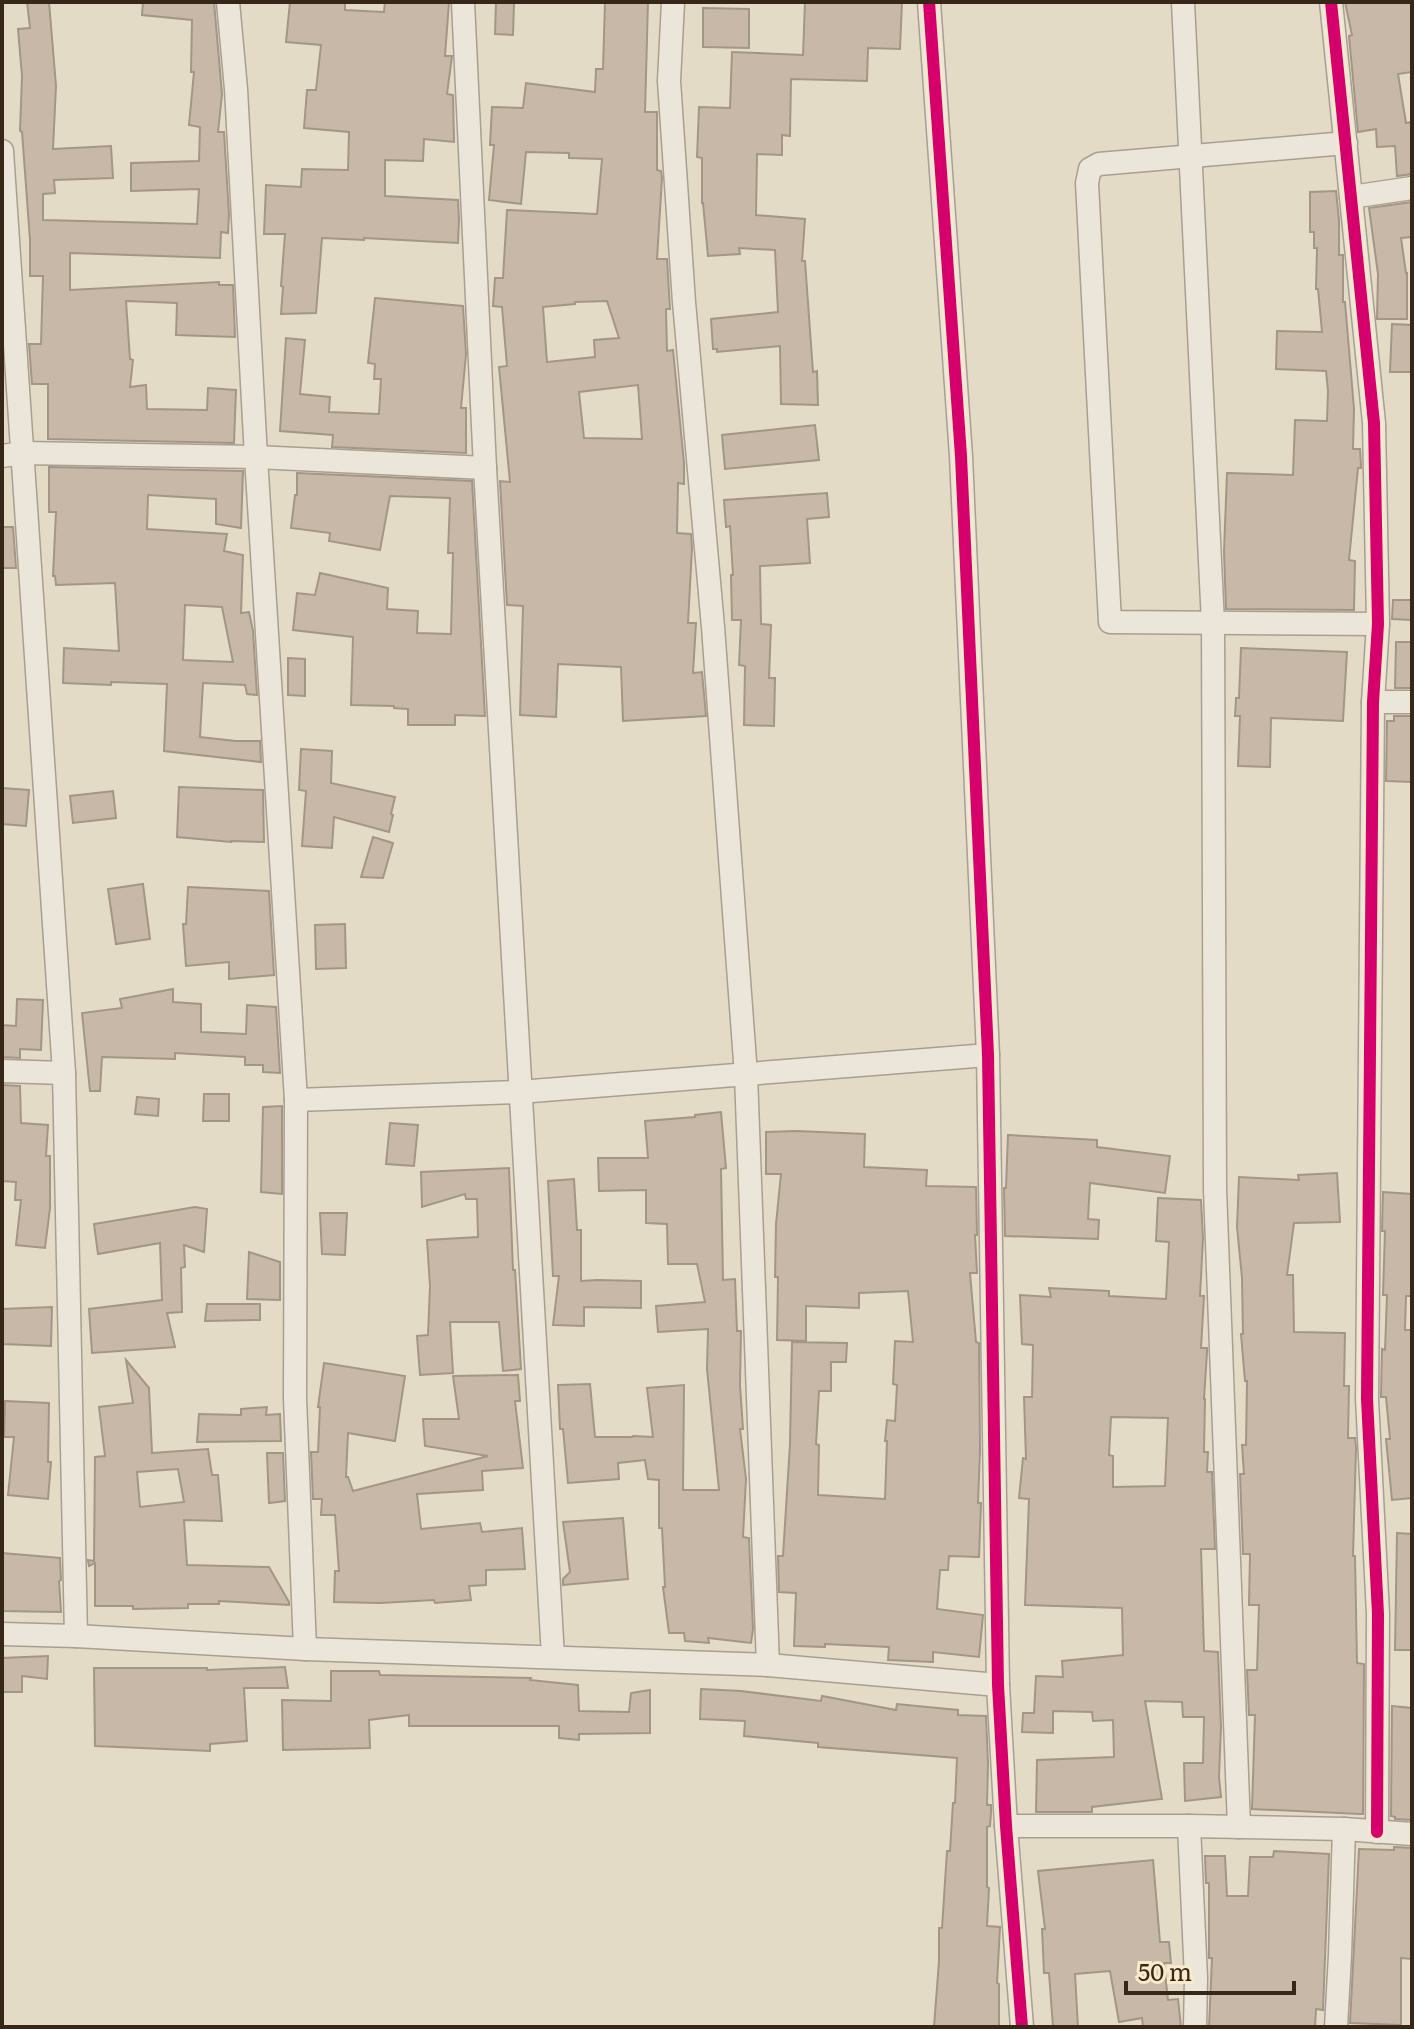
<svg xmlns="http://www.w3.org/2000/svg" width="1414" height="2029" viewBox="0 0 1414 2029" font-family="Literata,serif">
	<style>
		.building { fill: #c8b8a7; stroke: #a49687; stroke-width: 2; fill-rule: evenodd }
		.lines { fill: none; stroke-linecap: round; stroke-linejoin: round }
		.minor-casing { stroke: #a89f91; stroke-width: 25 }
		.minor { stroke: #ece5d9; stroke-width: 22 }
		.cycleway-casing { stroke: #f8eaca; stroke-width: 17 }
		.cycleway { stroke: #d6006c; stroke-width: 12 }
	</style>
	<rect width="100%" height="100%" fill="#e4dbc7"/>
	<g class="building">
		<polygon points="27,2 49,2 56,86 53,149 111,146 113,178 54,180 55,193 43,194 43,220 197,224 199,189 131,191 131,163 199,161 200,127 189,125 194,72 191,72 192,20 142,15 143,2 214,2 222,94 218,132 224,132 229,215 228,233 221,232 220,258 70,253 70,290 219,282 219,285 233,285 235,337 176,335 177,303 126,301 130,359 133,360 130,387 146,385 147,409 207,410 208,388 236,390 234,443 48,439 48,384 32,384 29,344 41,344 43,276 30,276 30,240 22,132 20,131 22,76 18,29 30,28"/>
		<polygon points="290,2 345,2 345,10 384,12 385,2 449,2 445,56 452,56 447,94 453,95 454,142 424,139 423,161 385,160 385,196 458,200 459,220 458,243 364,238 364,240 322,238 316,313 281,314 283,287 281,286 285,234 264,234 266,185 301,187 302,169 348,170 349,132 304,128 307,90 316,90 321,45 286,42"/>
		<polygon points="496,2 514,2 513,35 495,34"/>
		<path d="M605 2H648L645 112H657V170L661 171 662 178 657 259H667L670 309H666L667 351 673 350 684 463V484L678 483 677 533 691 534 692 548 688 623H696L693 673 702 672 706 716 623 721 621 667 558 664 556 717 520 715 523 606 507 605 500 481 510 482 499 367 507 366 502 307 493 306 495 278H503L507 210 597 214 602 159 569 158V153L526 152 521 204 489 200 494 145H490L492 107 523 108 526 83 595 92 596 69H603ZM607 301 619 338 594 340 595 357 547 362 543 307 575 304V302ZM638 385 642 439 584 438 579 392Z"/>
		<polygon points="805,2 902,2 900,49 868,48 867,81 791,79 790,136 782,135 782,155 757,154 756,215 805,219 802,261 805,261 813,372 817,371 818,405 781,404 780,346 717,352 717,349 713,349 711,319 778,312 775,250 739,248 740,254 708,256 703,203 702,203 702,158 697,157 699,107 730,108 732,52 803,55"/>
		<polygon points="1345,2 1412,2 1412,72 1398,74 1406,123 1412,122 1412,174 1397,176 1395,146 1377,147 1376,129 1358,132 1349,36 1352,35"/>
		<polygon points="703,8 749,9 749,48 703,47"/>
		<polygon points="1336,191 1339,220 1339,255 1343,255 1343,302 1345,302 1354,409 1353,449 1360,449 1361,465 1361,468 1358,468 1349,560 1355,561 1354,610 1226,609 1224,551 1227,473 1293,475 1295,420 1327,421 1328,391 1326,371 1276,369 1277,331 1322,332 1318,289 1316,289 1317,248 1314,248 1314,232 1310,232 1310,192"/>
		<polygon points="1412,202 1412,237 1401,238 1406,273 1407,273 1407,319 1377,319 1378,274 1369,208"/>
		<polygon points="375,298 463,306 466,354 461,408 466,408 466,453 332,447 333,435 280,431 286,338 305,340 300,394 330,397 329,412 379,414 381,379 374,379 375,364 368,363"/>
		<polygon points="1392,324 1412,325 1412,372 1390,372"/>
		<polygon points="815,425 819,460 725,469 722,435"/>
		<path d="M49 467 243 471 241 528 216 524V499L148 495 147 529 227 534 224 551 243 555 241 613 249 612 253 631 257 695 247 694 245 685 203 683 200 737 236 741H260L261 762 164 751 167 684 111 682V685L63 683 64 648 119 651 115 583 56 585 55 576H53L56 512H49ZM185 605 222 607 233 662 183 660Z"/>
		<polygon points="297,473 472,481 485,716 455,715 455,725 408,725 408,709 394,708 394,706 351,705 353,637 293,630 297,593 315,595 320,573 388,588 387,609 418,611 417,633 451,634 453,553 448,553 450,498 390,496 380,550 329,541 330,533 291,528 295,495 297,495"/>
		<polygon points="827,493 829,517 807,519 810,563 760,566 761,624 771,625 769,678 775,678 774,726 744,725 745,666 739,665 741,620 732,620 731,575 733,575 730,526 726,527 724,500"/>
		<polygon points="2,527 13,527 16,568 2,568"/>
		<polygon points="1393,600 1412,600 1412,620 1392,619"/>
		<polygon points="1396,642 1412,642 1412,688 1395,688"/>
		<polygon points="1241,648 1347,652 1343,721 1271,718 1270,767 1238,766 1240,716 1235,716 1236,698 1239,698"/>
		<polygon points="288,658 305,659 305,696 288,695"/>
		<polygon points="1394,716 1412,716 1412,782 1386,781 1387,721 1394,721"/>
		<polygon points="301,749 332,751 331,783 395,797 391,814 393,815 389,832 334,817 332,848 302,846 306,791 299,790"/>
		<polygon points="179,787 263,790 264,842 231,841 231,842 177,837"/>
		<polygon points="2,788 29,790 26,826 2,824"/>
		<polygon points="113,791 116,818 73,823 70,796"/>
		<polygon points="373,837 393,843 383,878 361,877"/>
		<polygon points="143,884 150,939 116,944 108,889"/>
		<polygon points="188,887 269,891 274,975 229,979 229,962 186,966 183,924 186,924"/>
		<polygon points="345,924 346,968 316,969 315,925"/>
		<polygon points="173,989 173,1002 201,1004 201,1032 246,1034 247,1005 276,1007 280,1073 263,1072 263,1065 245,1065 245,1057 175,1053 175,1059 102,1057 100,1091 90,1091 82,1013 122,1008 120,999"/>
		<polygon points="17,999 43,1000 41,1050 20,1049 20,1058 2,1057 2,1025 16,1026"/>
		<polygon points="2,1085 20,1086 21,1123 48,1125 46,1156 50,1156 50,1208 45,1248 16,1245 21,1200 15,1200 16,1182 2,1181"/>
		<polygon points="204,1094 229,1094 229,1121 203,1121"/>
		<polygon points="137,1097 159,1099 158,1116 135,1114"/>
		<polygon points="282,1106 282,1194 261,1192 263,1107"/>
		<polygon points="721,1112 726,1168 721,1169 723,1280 735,1279 737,1331 741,1331 740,1385 743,1429 740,1429 746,1479 743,1537 749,1538 753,1629 751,1643 708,1638 709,1643 685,1641 684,1633 669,1633 663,1587 665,1587 662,1528 659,1528 659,1480 648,1479 645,1460 618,1463 619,1479 568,1483 563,1429 560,1429 558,1385 590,1384 595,1437 632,1437 633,1436 653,1437 647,1388 684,1385 683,1490 719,1490 707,1369 708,1329 658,1332 656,1306 705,1302 697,1264 668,1264 667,1224 646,1223 646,1190 599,1191 598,1158 648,1158 645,1121 695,1117 695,1115"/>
		<polygon points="390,1123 418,1125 414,1166 386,1164"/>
		<polygon points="797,1131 865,1134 864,1167 927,1170 926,1186 976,1187 977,1235 975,1235 977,1273 970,1273 976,1342 979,1343 980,1450 978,1503 981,1503 979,1557 949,1556 948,1570 940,1570 937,1609 983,1615 979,1657 933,1652 933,1662 888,1660 889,1647 825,1644 825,1647 794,1646 796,1593 779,1592 778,1556 783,1556 790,1444 792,1342 847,1343 846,1362 831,1362 831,1391 819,1391 816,1444 819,1445 818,1495 885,1499 887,1441 885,1441 887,1420 895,1421 897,1385 893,1384 895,1341 913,1342 908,1291 859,1293 859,1308 806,1306 806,1341 777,1340 778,1277 775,1277 776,1224 781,1174 766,1174 766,1132"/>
		<polygon points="1008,1135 1097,1140 1097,1147 1170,1156 1165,1193 1090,1183 1088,1219 1099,1220 1098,1239 1005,1236 1004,1188 1006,1188"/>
		<polygon points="509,1168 513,1270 515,1270 521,1369 503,1371 499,1322 450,1322 453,1373 420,1375 417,1336 428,1335 430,1286 427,1240 478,1237 477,1199 466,1199 465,1194 422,1207 421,1172"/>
		<polygon points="1337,1173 1340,1222 1294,1223 1287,1275 1293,1275 1294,1332 1345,1333 1344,1386 1349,1386 1348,1438 1355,1438 1356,1448 1353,1556 1355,1556 1357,1663 1364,1664 1363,1814 1360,1814 1252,1809 1255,1715 1249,1715 1247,1670 1257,1670 1259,1605 1249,1605 1250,1554 1243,1554 1240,1474 1244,1474 1242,1445 1246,1445 1247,1381 1245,1381 1241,1334 1243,1334 1242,1278 1237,1227 1239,1177 1299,1180 1298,1175"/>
		<polygon points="574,1179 577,1230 581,1230 581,1281 597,1280 641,1281 641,1308 584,1307 584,1326 553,1325 559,1276 553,1276 548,1181"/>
		<polygon points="1383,1192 1412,1194 1412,1296 1406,1296 1405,1330 1412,1330 1412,1498 1392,1500 1386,1439 1390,1439 1386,1397 1381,1397 1382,1349 1385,1350 1387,1295 1383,1295 1385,1231 1382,1231"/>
		<path d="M1158 1198 1201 1200 1203 1238 1200 1296H1204L1201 1348H1207V1352L1204 1399H1205L1204 1452H1208L1207 1472H1212L1215 1549H1201L1204 1651 1218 1652 1221 1727 1219 1777 1221 1797 1185 1801 1184 1763H1203L1204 1717H1183L1182 1702 1145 1701 1162 1799 1092 1807V1812H1036L1037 1760 1114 1757 1113 1720 1093 1721 1092 1712 1053 1711V1733L1022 1732 1023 1713H1034L1036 1676 1063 1677 1062 1661 1123 1655 1122 1608 1025 1605 1029 1499 1019 1498 1023 1458 1026 1459 1024 1397H1032L1033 1345 1022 1344 1020 1295 1051 1297 1049 1288 1109 1291V1296L1166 1299 1169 1242 1156 1241ZM1111 1417 1168 1418 1165 1486 1113 1487V1456L1109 1455Z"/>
		<polygon points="195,1207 207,1209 204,1252 184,1245 185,1267 181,1268 182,1312 167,1313 175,1347 92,1353 89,1309 162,1300 160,1243 98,1254 94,1224"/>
		<polygon points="320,1213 347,1213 345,1255 322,1254"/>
		<polygon points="249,1252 280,1262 280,1300 247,1299"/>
		<polygon points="207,1304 260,1304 260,1320 205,1321"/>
		<polygon points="52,1307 51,1346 2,1344 2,1309"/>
		<path d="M126 1360 149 1388 152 1453 208 1449 212 1475H218L222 1521 184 1520 187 1565 269 1567 289 1602V1605L219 1601V1604H188V1608L133 1609V1606H95V1563L89 1566 88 1560 94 1561 95 1457 105 1456 99 1407 133 1403ZM178 1469 184 1502 140 1507 137 1472Z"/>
		<polygon points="324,1363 405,1376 395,1441 348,1433 346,1477 348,1477 353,1491 488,1456 425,1446 423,1419 459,1419 453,1376 518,1375 520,1401 515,1401 523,1468 482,1471 483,1490 417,1494 421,1529 480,1523 482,1532 522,1528 525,1569 486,1570 486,1585 469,1586 471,1600 435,1603 434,1600 380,1603 334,1602 335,1571 339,1571 335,1515 321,1515 322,1499 313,1499 311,1452 318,1452 320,1407 318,1407"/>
		<polygon points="5,1401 49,1403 48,1462 51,1462 48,1499 8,1495 14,1437 4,1437"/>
		<polygon points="267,1407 266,1415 280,1414 281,1441 197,1442 199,1414 241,1415 241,1409"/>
		<polygon points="267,1453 283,1453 285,1501 269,1503"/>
		<polygon points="623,1518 628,1579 563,1585 563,1579 570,1572 563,1522"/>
		<polygon points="1397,1533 1412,1534 1412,1650 1395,1650"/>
		<polygon points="2,1553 60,1558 61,1580 59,1581 61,1612 2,1611"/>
		<polygon points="48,1656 47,1679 22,1676 22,1692 2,1692 2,1658"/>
		<polygon points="285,1667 288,1688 244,1688 247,1741 210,1744 210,1751 95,1746 94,1668 207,1668 207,1670"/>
		<polygon points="331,1671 379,1671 380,1675 531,1678 530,1680 578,1685 579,1711 629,1712 631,1693 650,1690 650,1733 579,1734 579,1740 559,1738 559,1726 409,1726 409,1715 369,1720 370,1748 283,1750 282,1700 331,1701"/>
		<polygon points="701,1689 741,1691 821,1701 822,1696 896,1710 897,1704 958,1710 958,1715 986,1716 988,1763 987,1805 991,1805 991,1813 990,1826 987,1827 987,1887 989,1888 987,1926 1000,1927 997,1983 999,1984 999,2027 934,2027 939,1961 939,1928 942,1928 947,1851 950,1851 953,1803 955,1803 957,1758 818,1747 818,1743 744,1736 745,1721 700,1719"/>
		<polygon points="1392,1706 1412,1708 1412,1820 1395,1819 1395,1817 1391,1816"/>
		<polygon points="1394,1847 1412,1848 1412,1959 1401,1958 1401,2025 1350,2023 1359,1849 1394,1850"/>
		<polygon points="1274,1851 1329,1854 1323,2010 1316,2009 1315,2027 1209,2027 1212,1958 1209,1958 1209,1883 1206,1883 1205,1856 1225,1856 1227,1896 1248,1896 1250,1857 1273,1857"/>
		<polygon points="1153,1860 1160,1942 1169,1942 1171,1963 1164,1963 1168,2000 1178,1999 1181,2027 1143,2027 1142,2018 1119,2022 1110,1971 1075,1974 1078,2027 1053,2027 1049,1973 1044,1973 1042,1929 1045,1929 1038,1871"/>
	</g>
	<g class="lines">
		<g class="minor-casing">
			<g id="minor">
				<polyline points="228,2 236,89 256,457 296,1100 295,1398 305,1649"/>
				<polyline points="463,2 485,468 553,1657"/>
				<polyline points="673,2 669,81 684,302 713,627 746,1075 768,1665"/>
				<polyline points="929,2 961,456 988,1055 998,1685 1006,1826 1022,2027"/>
				<polyline points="1183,2 1213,623 1215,1189 1239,1827"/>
				<polyline points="1331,2 1374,423 1378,624 1373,702 1367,1399 1378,1614 1377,1832"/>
				<polyline points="1346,143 1099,164 1090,169 1087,183 1110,622 1378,624"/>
				<polyline points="2,151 64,1073 76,1636"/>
				<polyline points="1351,197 1412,188"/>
				<polyline points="2,456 23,453 256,457 485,468"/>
				<polyline points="1373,702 1412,702"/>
				<polyline points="2,1071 64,1073"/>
				<polyline points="296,1100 519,1092 988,1055"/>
				<polyline points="2,1634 76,1636 305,1649 768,1665 998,1685"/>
				<polyline points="1006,1826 1189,1826 1344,1829 1412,1834"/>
				<polyline points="1189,1826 1196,1978 1195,2027"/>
				<polyline points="1336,2027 1340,1955 1344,1829"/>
			</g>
		</g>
		<use href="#minor" class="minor"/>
		<g class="cycleway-casing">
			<g id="cycleway">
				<polyline points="929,2 961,456 988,1055 998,1685 1006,1826 1022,2027"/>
				<polyline points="1331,2 1374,423 1378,624 1373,702 1367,1399 1378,1614 1377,1832"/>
			</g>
		</g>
		<use href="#cycleway" class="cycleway"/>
	</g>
	<rect width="1414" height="2029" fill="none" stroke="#362719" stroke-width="8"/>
	<path d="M1126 1981v12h168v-12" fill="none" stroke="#362719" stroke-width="4"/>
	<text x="1138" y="1981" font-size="24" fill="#362719" stroke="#f8eaca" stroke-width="6" paint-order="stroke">50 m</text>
</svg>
